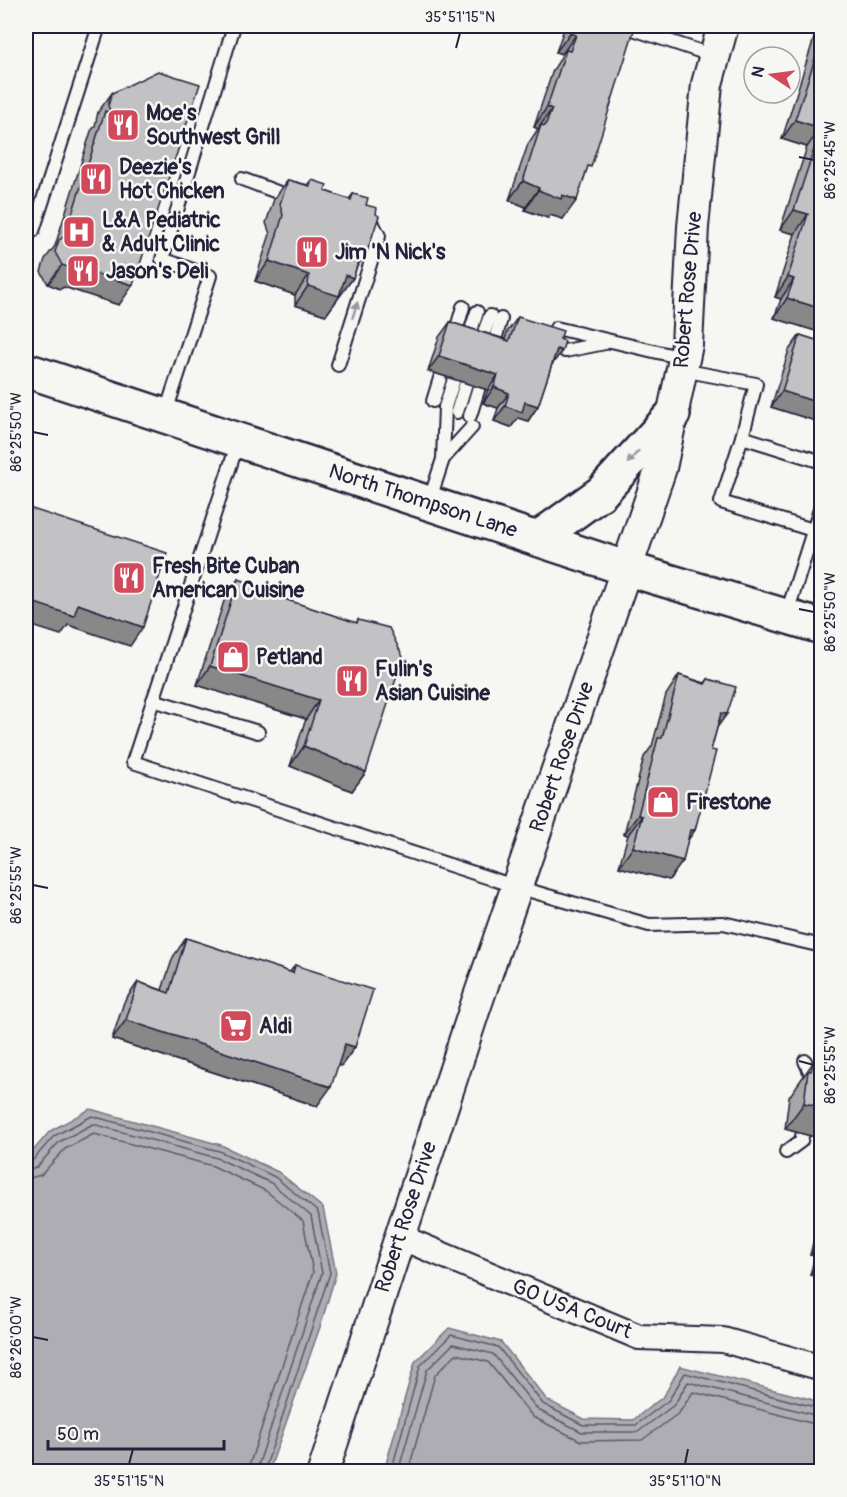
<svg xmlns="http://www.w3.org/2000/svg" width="847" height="1497" viewBox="0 0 847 1497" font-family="Pangolin,sans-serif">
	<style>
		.water { fill: #adadb3; stroke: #757583; stroke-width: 1.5 }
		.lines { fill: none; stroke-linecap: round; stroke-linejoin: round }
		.shore { stroke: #5a5a6b; stroke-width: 1.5 }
		.service-casing { stroke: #22223b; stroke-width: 16 }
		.minor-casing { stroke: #22223b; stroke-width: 28 }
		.tertiary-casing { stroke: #22223b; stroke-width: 34 }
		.secondary-casing { stroke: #22223b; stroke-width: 38 }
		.service { stroke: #f6f6f2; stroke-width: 12 }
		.minor { stroke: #f6f6f2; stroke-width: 24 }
		.tertiary { stroke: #f6f6f2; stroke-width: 30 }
		.secondary { stroke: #f6f6f2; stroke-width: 33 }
		.wall { fill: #a7a7a9; stroke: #22223b; stroke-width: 1.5 }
		.shaded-wall { fill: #888889; stroke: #22223b; stroke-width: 1.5 }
		.building { fill: #c2c2c4; stroke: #22223b; stroke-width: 1.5 }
		.oneway { fill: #9797a0 }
		.ticks { fill: none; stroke: #22223b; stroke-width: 2 }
		.labels { text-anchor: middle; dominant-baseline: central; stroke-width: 5; stroke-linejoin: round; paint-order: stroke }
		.poi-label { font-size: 21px; font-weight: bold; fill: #22223b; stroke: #f6f6f2; text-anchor: start }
		.street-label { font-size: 21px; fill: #22223b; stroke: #f6f6f2 }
		.neatline { fill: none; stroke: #22223b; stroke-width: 2 }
		.ticks-label { font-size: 15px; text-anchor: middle; fill: #22223b }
	</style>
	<rect width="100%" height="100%" fill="#f6f6f2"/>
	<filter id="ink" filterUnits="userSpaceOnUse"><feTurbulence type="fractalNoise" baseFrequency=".0167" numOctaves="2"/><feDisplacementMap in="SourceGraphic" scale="12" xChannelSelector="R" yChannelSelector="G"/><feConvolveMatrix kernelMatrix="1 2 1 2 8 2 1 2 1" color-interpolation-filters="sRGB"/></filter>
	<g filter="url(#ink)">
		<g class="water">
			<polygon points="90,1109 221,1145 278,1172 323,1208 336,1273 320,1327 269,1471 26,1471 26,1159 50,1131"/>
			<polygon points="449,1328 501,1342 547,1400 584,1419 633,1420 664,1396 680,1366 810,1399 821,1404 821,1471 384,1471 415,1362"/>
		</g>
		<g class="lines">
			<g class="shore">
				<polyline points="26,1162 32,1161 54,1136 92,1116 219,1151 275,1177 318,1212 330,1273 264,1472"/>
				<polyline points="26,1170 37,1167 59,1142 93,1124 217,1158 271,1183 311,1216 322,1273 256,1472"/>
				<polyline points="26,1179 41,1175 65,1149 94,1134 213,1166 266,1191 303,1221 313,1272 247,1472"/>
				<polyline points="391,1472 420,1366 451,1335 498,1347 543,1404 583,1425 636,1425 669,1400 685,1373 822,1409"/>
				<polyline points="398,1472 427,1370 453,1344 493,1354 538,1410 582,1432 638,1432 674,1405 688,1382 822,1417"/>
				<polyline points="408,1472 435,1375 456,1354 488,1362 533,1417 581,1441 642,1440 679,1413 693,1392 822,1426"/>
			</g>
			<g class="service-casing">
				<g id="service">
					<polyline points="624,26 714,56"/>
					<polyline points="242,179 293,198"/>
					<polyline points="33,231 99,26"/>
					<polyline points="556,328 683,358"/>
					<polyline points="454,338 463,307"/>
					<polyline points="467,342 477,312"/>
					<polyline points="479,346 490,316"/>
					<polyline points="492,350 501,319"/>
					<polyline points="565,351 605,343"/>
					<polyline points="338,365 379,236 374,226 361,220"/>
					<polyline points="682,370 756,384 742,437 822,462"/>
					<polyline points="433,401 441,375"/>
					<polyline points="457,412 466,383"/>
					<polyline points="165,415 210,276 162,259 234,26"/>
					<polyline points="470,416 479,387"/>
					<polyline points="742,437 721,502 813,530"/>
					<polyline points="238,442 133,762 517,887 649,925 723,923 822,946"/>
					<polyline points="443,459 472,427"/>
					<polyline points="429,502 443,459 445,407 454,379"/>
					<polyline points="786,616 822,503"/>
					<polyline points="153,700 258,732"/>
					<polyline points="805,1061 815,1082"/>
					<polyline points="786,1152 801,1141 806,1119"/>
				</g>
			</g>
			<g class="minor-casing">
				<polyline id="minor" points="400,1237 639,1337 723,1340 822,1368"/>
			</g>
			<g class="tertiary-casing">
				<polyline id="tertiary" points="323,1472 475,1008 661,468 687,345 693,227 707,84 723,26"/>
			</g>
			<g class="secondary-casing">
				<g id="secondary">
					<polyline points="26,370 628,569 822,627"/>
					<polyline points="537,539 601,493 673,414"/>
				</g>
			</g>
			<use href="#service" class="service"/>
			<use href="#minor" class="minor"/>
			<use href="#tertiary" class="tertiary"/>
			<use href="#secondary" class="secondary"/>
		</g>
		<g class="wall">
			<polygon points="565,26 631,26 585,175 563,219 550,215 548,218 525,210 526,207 509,200 528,144 538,129 534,127 553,70 560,59 562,54 556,52"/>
			<polygon points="822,27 822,333 774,318 781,299 775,297 795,234 780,230 807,147 782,139 814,38"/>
			<polygon points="112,93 119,305 64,287 60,289 48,284 41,272 45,259 55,246 91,131 95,126 98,112"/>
			<polygon points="288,180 308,185 312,180 325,191 349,199 353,194 366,205 356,269 353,278 326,315 295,305 295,295 255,281 270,234 266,223 274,199"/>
			<polygon points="518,317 552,364 538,406 528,421 518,418 511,427 494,421 498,408 483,403 488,390 428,371 439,337 450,322 505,339 507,332"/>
			<polygon points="800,335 822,342 822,423 771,407 789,350"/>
			<polygon points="238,579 272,595 356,623 358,620 366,772 352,791 290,766 306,719 197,685 225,598"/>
			<polygon points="679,675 705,683 708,679 717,728 711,750 695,830 687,841 683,861 669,880 619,867 628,835 624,834 644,757 652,746 666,695"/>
			<polygon points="186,938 290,972 295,965 355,1047 341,1066 338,1065 317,1106 112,1039 124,1002 138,982 162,990 173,957"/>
			<polygon points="814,1061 822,1063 822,1139 785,1129 789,1097"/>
			<polygon points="822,1215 822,1278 810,1275 815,1256 810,1255 819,1218"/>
		</g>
		<g class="shaded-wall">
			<polygon points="570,33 576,35 562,54 556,52"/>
			<polygon points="547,107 552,109 538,129 534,127"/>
			<polygon points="795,120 821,128 807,147 782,139"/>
			<polygon points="523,181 539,188 526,207 509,200"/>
			<polygon points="538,190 562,195 577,200 563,219 550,215 548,218 525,210"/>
			<polygon points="794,210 808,214 795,234 780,230"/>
			<polygon points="362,250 367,252 354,271"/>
			<polygon points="269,261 309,275 295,295 255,281"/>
			<polygon points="62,265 78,268 133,285 119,305 64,287 60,289 48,284"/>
			<polygon points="346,275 353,278 326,315 295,305 308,286"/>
			<polygon points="788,277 794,279 781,299 775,297"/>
			<polygon points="787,298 822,309 822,333 774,318"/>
			<polygon points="557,349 562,351 551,366"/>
			<polygon points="439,356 498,375 488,390 428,371"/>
			<polygon points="494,387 509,393 498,408 483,403"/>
			<polygon points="782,391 822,404 822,423 771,407"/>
			<polygon points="525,402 538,406 528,421 518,418 511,427 494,421 505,406"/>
			<polygon points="26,600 78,604 143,627 130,646 68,625 61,635 26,624"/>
			<polygon points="210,666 319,700 306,719 197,685"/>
			<polygon points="721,713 727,714 713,733"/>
			<polygon points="304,746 366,772 352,791 290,766"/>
			<polygon points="638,815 642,816 628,835 624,834"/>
			<polygon points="690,830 695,830 681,850"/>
			<polygon points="633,847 683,861 669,880 619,867"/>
			<polygon points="126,1020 331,1087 317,1106 112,1039"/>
			<polygon points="345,1044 355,1047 341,1066 331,1063"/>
			<polygon points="804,1103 822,1107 822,1139 785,1129"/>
			<polygon points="822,1239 822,1246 815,1256 810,1255"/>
			<polygon points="822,1258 822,1278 810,1275"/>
		</g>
		<g class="building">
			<polygon points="572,26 631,26 635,27 591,167 588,166 577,200 562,195 561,199 538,190 539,188 523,181 541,125 545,126 552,109 547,107 566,50 570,51 576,35 570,33"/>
			<polygon points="822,37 822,309 787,298 794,279 788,277 808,214 794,210 821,128 795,120"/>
			<polygon points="158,71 200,84 133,285 78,268 73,269 62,265 55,252 59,240 65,236 105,111 112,114 108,106 112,93"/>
			<polygon points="288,180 310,186 312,180 327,185 325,191 351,200 353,194 368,198 366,205 377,208 376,214 379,216 367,252 362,250 353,278 346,275 339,296 308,286 309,275 269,261 283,215 280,204"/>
			<polygon points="518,317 563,331 560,339 565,341 562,351 557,349 538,406 525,402 522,412 505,406 509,393 494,387 498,375 439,356 450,322 509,341"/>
			<polygon points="800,335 822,342 822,404 782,391"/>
			<polygon points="26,507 167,553 143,627 78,604 74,616 26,600"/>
			<polygon points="238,579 274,590 272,595 357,623 358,620 389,628 403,657 366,772 304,746 319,700 210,666"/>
			<polygon points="679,675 705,684 708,679 736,687 727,714 721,713 711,750 716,751 695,830 690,830 683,861 633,847 642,816 638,815 658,738 662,738"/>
			<polygon points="186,938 293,973 295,965 373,990 355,1047 345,1044 331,1087 126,1020 138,982 169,993"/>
			<polygon points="814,1061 822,1063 822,1107 804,1103 808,1071 811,1071"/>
		</g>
		<defs><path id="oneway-solid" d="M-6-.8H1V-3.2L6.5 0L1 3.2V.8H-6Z" transform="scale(1.5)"/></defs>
		<g class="oneway">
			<use href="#oneway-solid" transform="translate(355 310) rotate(-72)"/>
			<use href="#oneway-solid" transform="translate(633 457) rotate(132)"/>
		</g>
	</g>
	<path class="ticks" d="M456 48 460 33M799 157 814 160M33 432 48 435M799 609 814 612M33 885 48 888M799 1061 814 1065M33 1337 48 1340M129 1464 133 1449M685 1464 688 1449"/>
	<defs>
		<g id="restaurant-square" transform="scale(1.725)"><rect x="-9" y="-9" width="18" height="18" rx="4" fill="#d1495b" stroke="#f6f6f2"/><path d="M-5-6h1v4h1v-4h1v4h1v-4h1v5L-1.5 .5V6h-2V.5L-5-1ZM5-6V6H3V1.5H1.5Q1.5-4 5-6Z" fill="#fff"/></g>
		<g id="hospital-square" transform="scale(1.725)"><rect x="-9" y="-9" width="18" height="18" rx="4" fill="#d1495b" stroke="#f6f6f2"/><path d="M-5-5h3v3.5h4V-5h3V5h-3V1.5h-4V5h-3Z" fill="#fff"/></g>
		<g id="shop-square" transform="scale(1.725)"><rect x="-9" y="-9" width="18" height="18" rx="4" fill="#d1495b" stroke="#f6f6f2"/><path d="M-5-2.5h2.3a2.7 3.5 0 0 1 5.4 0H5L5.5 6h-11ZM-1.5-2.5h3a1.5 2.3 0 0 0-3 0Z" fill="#fff"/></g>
		<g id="supermarket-square" transform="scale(1.725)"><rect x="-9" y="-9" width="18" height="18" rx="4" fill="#d1495b" stroke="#f6f6f2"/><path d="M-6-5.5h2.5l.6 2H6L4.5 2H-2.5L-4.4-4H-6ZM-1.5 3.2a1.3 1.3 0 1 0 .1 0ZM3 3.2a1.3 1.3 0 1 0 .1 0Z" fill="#fff"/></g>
	</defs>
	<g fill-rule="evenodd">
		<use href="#restaurant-square" x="123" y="125"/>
		<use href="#restaurant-square" x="96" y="179"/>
		<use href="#hospital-square" x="79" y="232"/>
		<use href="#restaurant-square" x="312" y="252"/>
		<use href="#restaurant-square" x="83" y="271"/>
		<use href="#restaurant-square" x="129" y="578"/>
		<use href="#shop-square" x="233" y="657"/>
		<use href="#restaurant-square" x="352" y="681"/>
		<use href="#shop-square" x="663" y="802"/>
		<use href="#supermarket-square" x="236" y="1026"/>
	</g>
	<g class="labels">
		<g class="poi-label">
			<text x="146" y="113">Moe's<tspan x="146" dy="24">Southwest Grill</tspan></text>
			<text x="119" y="167">Deezie's<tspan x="119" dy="24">Hot Chicken</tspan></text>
			<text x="102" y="220">L&amp;A Pediatric<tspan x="102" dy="24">&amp; Adult Clinic</tspan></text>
			<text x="335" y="252">Jim 'N Nick's</text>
			<text x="106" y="271">Jason's Deli</text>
			<text x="152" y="566">Fresh Bite Cuban<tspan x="152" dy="24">American Cuisine</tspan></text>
			<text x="256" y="657">Petland</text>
			<text x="375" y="669">Fulin's<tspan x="375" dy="24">Asian Cuisine</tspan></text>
			<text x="686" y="802">Firestone</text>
			<text x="259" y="1026">Aldi</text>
		</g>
		<g class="street-label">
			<text transform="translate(688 290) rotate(-85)">Robert Rose Drive</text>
			<text transform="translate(423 501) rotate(18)">North Thompson Lane</text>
			<text transform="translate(562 757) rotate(-71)">Robert Rose Drive</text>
			<text transform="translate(406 1217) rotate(-72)">Robert Rose Drive</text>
			<text transform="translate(572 1309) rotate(22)">GO USA Court</text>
		</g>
	</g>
	<rect width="847" height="1497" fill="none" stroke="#f6f6f2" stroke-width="66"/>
	<g transform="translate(772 75) rotate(283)"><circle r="28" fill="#f6f6f2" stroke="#a1a1a9" stroke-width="1.5"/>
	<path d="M0-4.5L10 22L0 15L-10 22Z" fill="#d1495b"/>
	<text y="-9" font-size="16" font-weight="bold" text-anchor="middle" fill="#22223b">N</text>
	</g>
	<path d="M48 1440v9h176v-9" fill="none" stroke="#22223b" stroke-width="3"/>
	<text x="57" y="1440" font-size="18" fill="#22223b" stroke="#f6f6f2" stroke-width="4.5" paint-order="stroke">50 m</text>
	<rect x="33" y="33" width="781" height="1431" class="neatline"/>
	<g class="ticks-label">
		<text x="460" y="22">35°51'15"N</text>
		<text transform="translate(830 160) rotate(-90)" y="5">86°25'45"W</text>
		<text transform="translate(16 432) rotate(-90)" y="5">86°25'50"W</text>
		<text transform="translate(830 612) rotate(-90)" y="5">86°25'50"W</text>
		<text transform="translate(16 885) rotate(-90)" y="5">86°25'55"W</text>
		<text transform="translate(830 1065) rotate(-90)" y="5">86°25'55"W</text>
		<text transform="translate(16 1337) rotate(-90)" y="5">86°26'00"W</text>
		<text x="129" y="1486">35°51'15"N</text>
		<text x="685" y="1486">35°51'10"N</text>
	</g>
</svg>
